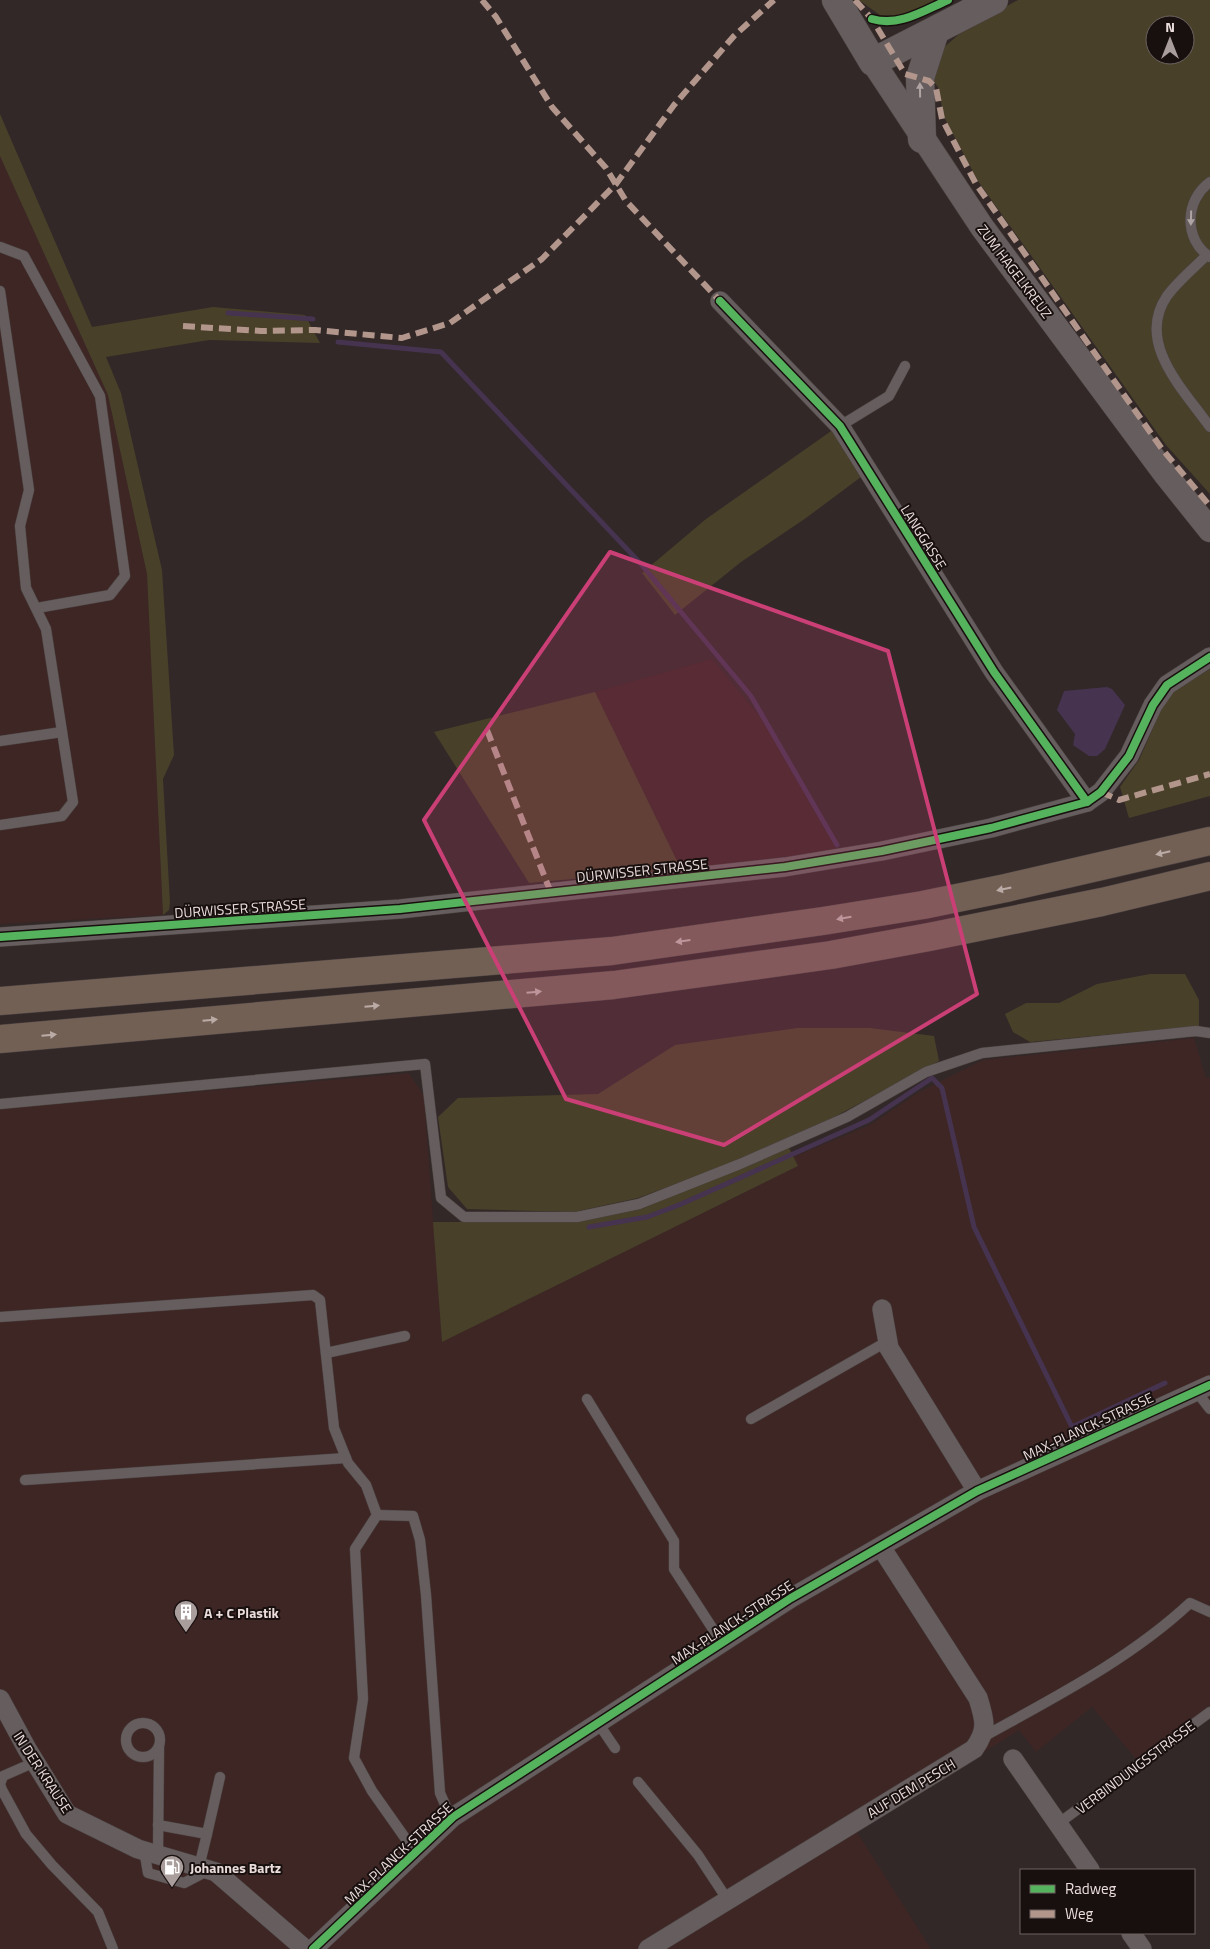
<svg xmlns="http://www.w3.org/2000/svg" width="1210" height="1949" viewBox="0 0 1210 1949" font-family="'Titillium Web',sans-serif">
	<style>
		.built { fill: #3e2625 }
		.green { fill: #494029; fill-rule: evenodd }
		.water { fill: #46334f }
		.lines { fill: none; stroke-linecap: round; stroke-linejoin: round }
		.stream { stroke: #46334f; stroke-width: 5 }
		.service-casing { stroke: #4c4342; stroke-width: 11 }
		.minor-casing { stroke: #4c4342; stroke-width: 20 }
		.tertiary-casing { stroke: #4c4342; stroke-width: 25 }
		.secondary-casing { stroke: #4c4342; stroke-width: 29 }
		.motorway-casing { stroke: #4c4342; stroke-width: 29 }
		.service { stroke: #665e5e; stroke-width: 10 }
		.minor { stroke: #665e5e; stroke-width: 19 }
		.tertiary { stroke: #665e5e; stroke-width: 24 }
		.secondary { stroke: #665e5e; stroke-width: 28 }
		.motorway { stroke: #736055; stroke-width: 28 }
		.quiet { stroke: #b2968c; stroke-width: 6; stroke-dasharray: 12 6; stroke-linecap: butt }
		.cycleway-casing { stroke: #18100f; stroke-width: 11 }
		.cycleway { stroke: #56b35d; stroke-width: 8 }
		.oneway { fill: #afa4a3 }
		.oneway2 { fill: #bbaba6 }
		.marked { fill: #ca3f75; fill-opacity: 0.2; stroke: #ca3f75; stroke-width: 4; stroke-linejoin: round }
		.labels { text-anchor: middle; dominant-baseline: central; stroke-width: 4; stroke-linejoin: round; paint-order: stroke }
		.street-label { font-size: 14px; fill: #ebdddc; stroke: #18100f }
		.poi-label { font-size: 14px; font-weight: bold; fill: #ebdddc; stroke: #18100f; text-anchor: start }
	</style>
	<rect width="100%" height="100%" fill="#322828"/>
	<g class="built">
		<polygon points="0,156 108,395 147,574 163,915 0,924"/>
		<polygon points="712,659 761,718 837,850 681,869 595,692"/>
		<polygon points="1194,1038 1206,1078 1210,1077 1210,1705 1137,1760 1092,1707 1036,1752 1019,1730 857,1832 931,1949 0,1949 0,1109 409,1073 424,1096 442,1342 798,1166 793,1157 870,1125 919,1092 983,1060"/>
	</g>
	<g class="green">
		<polygon points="859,0 941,0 906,16 884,18"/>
		<path d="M1018 0H1210V494L1166 445 978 181 944 117 938 87 930 77 934 56 965 29ZM1155 25H1185V55H1155Z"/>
		<polygon points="0,114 92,327 213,307 305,315 320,343 209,340 106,357 121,393 162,570 174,755 163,779 170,903 169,910 163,915 147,574 108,395 0,156"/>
		<polygon points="834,429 865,474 806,518 741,562 675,615 642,573 706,519"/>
		<polygon points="1210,669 1210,796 1129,818 1120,787 1139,760 1162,708 1175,691"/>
		<polygon points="595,692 681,869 529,883 434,732"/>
		<polygon points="1150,974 1185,974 1199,1000 1199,1026 1030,1042 1013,1032 1005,1014 1026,1003 1059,1003 1097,984"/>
		<polygon points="797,1028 870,1028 934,1036 939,1061 819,1125 737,1161 638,1198 574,1212 467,1209 448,1187 438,1117 458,1098 598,1094 675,1045"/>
		<polygon points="789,1148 798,1166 442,1342 433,1222 577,1222 641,1209"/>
	</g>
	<polygon class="water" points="1107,687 1112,689 1125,705 1105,749 1097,756 1089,756 1073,745 1075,734 1057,710 1064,691"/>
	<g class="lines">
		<g class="stream">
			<polyline points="228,313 313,319"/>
			<polyline points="338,342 441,352 641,564 751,696 837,845"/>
			<polyline points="589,1227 647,1217 679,1205 869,1120 932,1078 942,1088 974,1227 1072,1427 1165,1383"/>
		</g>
		<g class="service-casing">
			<g id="service">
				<path d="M1210 182C1185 200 1183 239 1210 257"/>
				<polyline points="0,247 24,256 100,396 125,576 110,595 37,608"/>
				<path d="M1207 255C1194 268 1178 281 1167 296 1135 343 1184 390 1210 427"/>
				<polyline points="0,291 29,490 20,526 26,588 46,629 73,802 62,816 0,825"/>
				<polyline points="840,426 889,396 905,366"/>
				<polyline points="0,741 62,732"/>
				<polyline points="0,1104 425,1064 441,1198 464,1217 577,1217 639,1204 740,1164 847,1117 926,1072 982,1053 1196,1031 1210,1033"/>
				<polyline points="0,1317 313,1295 320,1300 334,1428 348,1463 366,1485 377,1515 355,1549 363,1699 354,1758 372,1791 415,1852"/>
				<polyline points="326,1353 405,1336"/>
				<polyline points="1196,1391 1210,1409"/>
				<polyline points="587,1399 674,1541 674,1569 722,1643"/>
				<polyline points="751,1419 888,1341"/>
				<polyline points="25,1480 346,1458"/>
				<polyline points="377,1515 413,1516 420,1540 426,1595 440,1793 451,1818"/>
				<circle cx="143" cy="1740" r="17"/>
				<polyline points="598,1723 615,1748"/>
				<path d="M983 1737C1055 1697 1130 1659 1190 1603L1210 1612"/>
				<polyline points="35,1762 3,1776 0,1784 2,1790 26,1834 52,1865 98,1912 113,1949"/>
				<polyline points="638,1782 698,1855 727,1899"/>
				<polyline points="1059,1823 1210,1712"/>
				<polyline points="158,1825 207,1834 220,1777"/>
				<polyline points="144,1850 148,1873 184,1883 209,1870"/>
				<polyline points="158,1855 159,1747"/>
				<polyline points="199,1867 207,1834"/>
			</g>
		</g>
		<g class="minor-casing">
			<g id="minor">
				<polyline points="720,301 840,426 994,672 1087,802"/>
				<polyline points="0,937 400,909 785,867 882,851 991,828 1087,802 1101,792 1129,756 1153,705 1167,685 1210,657"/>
				<polyline points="882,1309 889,1348 977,1491"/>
				<polyline points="0,1699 27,1749 67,1814 138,1849 216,1872 305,1949"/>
				<polyline points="1013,1759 1090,1870"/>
				<polyline points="1131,1933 1142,1949"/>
				<polyline points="313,1949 453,1817 791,1598 977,1491 1210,1385"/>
				<path d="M648 1949 974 1749C988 1730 985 1720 978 1698L881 1547"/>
			</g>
		</g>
		<g class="tertiary-casing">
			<polyline id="tertiary" points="873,62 982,227 1166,475 1210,530"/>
		</g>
		<g class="secondary-casing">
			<g id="secondary">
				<polyline points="836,0 873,62 994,0"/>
				<polyline points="922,139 920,78 935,31"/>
			</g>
		</g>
		<g class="motorway-casing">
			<g id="motorway">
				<polyline points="0,1001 612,951 823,921 923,905 1006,888 1210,841"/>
				<polyline points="0,1039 614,985 831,955 929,937 1102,902 1210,876"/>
			</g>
		</g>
		<use href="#service" class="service"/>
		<use href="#minor" class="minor"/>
		<use href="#tertiary" class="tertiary"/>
		<use href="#secondary" class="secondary"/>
		<use href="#motorway" class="motorway"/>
		<g class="quiet">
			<polyline points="482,0 496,17 552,107 606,168 626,201 720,301"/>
			<polyline points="855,0 872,19 905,74 929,81 936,88 942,119 976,184 1162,449 1210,506"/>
			<polyline points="183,326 261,331 315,330 402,338 450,323 542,259 616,184 674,105 734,36 774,0"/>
			<polyline points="487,730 551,893"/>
			<polyline points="1101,792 1119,800 1210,774"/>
		</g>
		<g class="cycleway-casing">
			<g id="cycleway">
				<path d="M872 19C899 27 923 11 948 0"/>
				<polyline points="720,301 840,426 994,672 1087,802"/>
				<polyline points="0,937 400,909 785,867 882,851 991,828 1087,802 1101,792 1129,756 1153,705 1167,685 1210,657"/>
				<polyline points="313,1949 453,1817 791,1598 977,1491 1210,1385"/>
			</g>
		</g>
		<use href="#cycleway" class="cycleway"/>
	</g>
	<defs><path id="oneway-solid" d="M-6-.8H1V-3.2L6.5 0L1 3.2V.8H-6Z" transform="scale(1.25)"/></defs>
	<g class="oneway">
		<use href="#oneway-solid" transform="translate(920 90) rotate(-91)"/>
		<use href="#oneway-solid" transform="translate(1191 218) rotate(91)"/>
	</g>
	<g class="oneway2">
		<use href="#oneway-solid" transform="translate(1163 853) rotate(167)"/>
		<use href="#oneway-solid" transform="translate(1004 889) rotate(168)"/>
		<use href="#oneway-solid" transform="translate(844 918) rotate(170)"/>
		<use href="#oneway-solid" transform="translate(683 941) rotate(172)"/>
		<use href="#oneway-solid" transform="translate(534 992) rotate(-5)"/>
		<use href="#oneway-solid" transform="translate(372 1006) rotate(-5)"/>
		<use href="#oneway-solid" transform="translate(210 1020) rotate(-5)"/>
		<use href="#oneway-solid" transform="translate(49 1035) rotate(-5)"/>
	</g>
	<path class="marked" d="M610 552 888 651 977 994 724 1145 566 1099 424 820Z"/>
	<defs>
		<g id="building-pin" transform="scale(1.25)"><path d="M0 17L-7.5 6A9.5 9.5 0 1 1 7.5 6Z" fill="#aa9e9d" stroke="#18100f"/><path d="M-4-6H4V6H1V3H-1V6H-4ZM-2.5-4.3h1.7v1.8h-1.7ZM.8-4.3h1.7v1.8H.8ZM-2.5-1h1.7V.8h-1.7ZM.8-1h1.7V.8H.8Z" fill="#fff"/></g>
		<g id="fuel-pin" transform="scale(1.25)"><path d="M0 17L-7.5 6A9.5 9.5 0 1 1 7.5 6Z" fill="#aa9e9d" stroke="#18100f"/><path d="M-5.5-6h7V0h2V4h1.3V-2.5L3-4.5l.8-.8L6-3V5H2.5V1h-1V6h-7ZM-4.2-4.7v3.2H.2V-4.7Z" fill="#fff"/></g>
	</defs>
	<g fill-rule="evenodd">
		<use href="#building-pin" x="186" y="1612"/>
		<use href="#fuel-pin" x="172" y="1867"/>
	</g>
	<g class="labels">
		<g class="street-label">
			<text transform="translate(1015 271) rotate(53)">ZUM HAGELKREUZ</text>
			<text transform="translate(924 537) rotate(58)">LANGGASSE</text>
			<text transform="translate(642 870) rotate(-6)">DÜRWISSER STRASSE</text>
			<text transform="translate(240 908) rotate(-4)">DÜRWISSER STRASSE</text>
			<text transform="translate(1088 1426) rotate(-25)">MAX-PLANCK-STRASSE</text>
			<text transform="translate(732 1622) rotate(-33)">MAX-PLANCK-STRASSE</text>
			<text transform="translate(1135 1767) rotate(-37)">VERBINDUNGSSTRASSE</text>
			<text transform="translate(43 1772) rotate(57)">IN DER KRAUSE</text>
			<text transform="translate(911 1788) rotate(-31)">AUF DEM PESCH</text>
			<text transform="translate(398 1853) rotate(-43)">MAX-PLANCK-STRASSE</text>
		</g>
		<g class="poi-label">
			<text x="204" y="1612">A + C Plastik</text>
			<text x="190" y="1867">Johannes Bartz</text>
		</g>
	</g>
	<rect x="1020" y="1869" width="175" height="65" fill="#18100f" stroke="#6c6261"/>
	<rect x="1030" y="1885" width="25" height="8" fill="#56b35d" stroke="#6c6261"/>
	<text x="1065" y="1894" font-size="15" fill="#ebdddc">Radweg</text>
	<rect x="1030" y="1910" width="25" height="8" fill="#b2968c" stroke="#6c6261"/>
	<text x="1065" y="1919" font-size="15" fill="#ebdddc">Weg</text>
	<g transform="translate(1170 40)"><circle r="24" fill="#18100f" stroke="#6c6261"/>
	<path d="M0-4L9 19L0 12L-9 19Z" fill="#aa9e9d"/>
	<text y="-8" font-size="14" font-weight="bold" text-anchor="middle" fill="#ebdddc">N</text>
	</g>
</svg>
